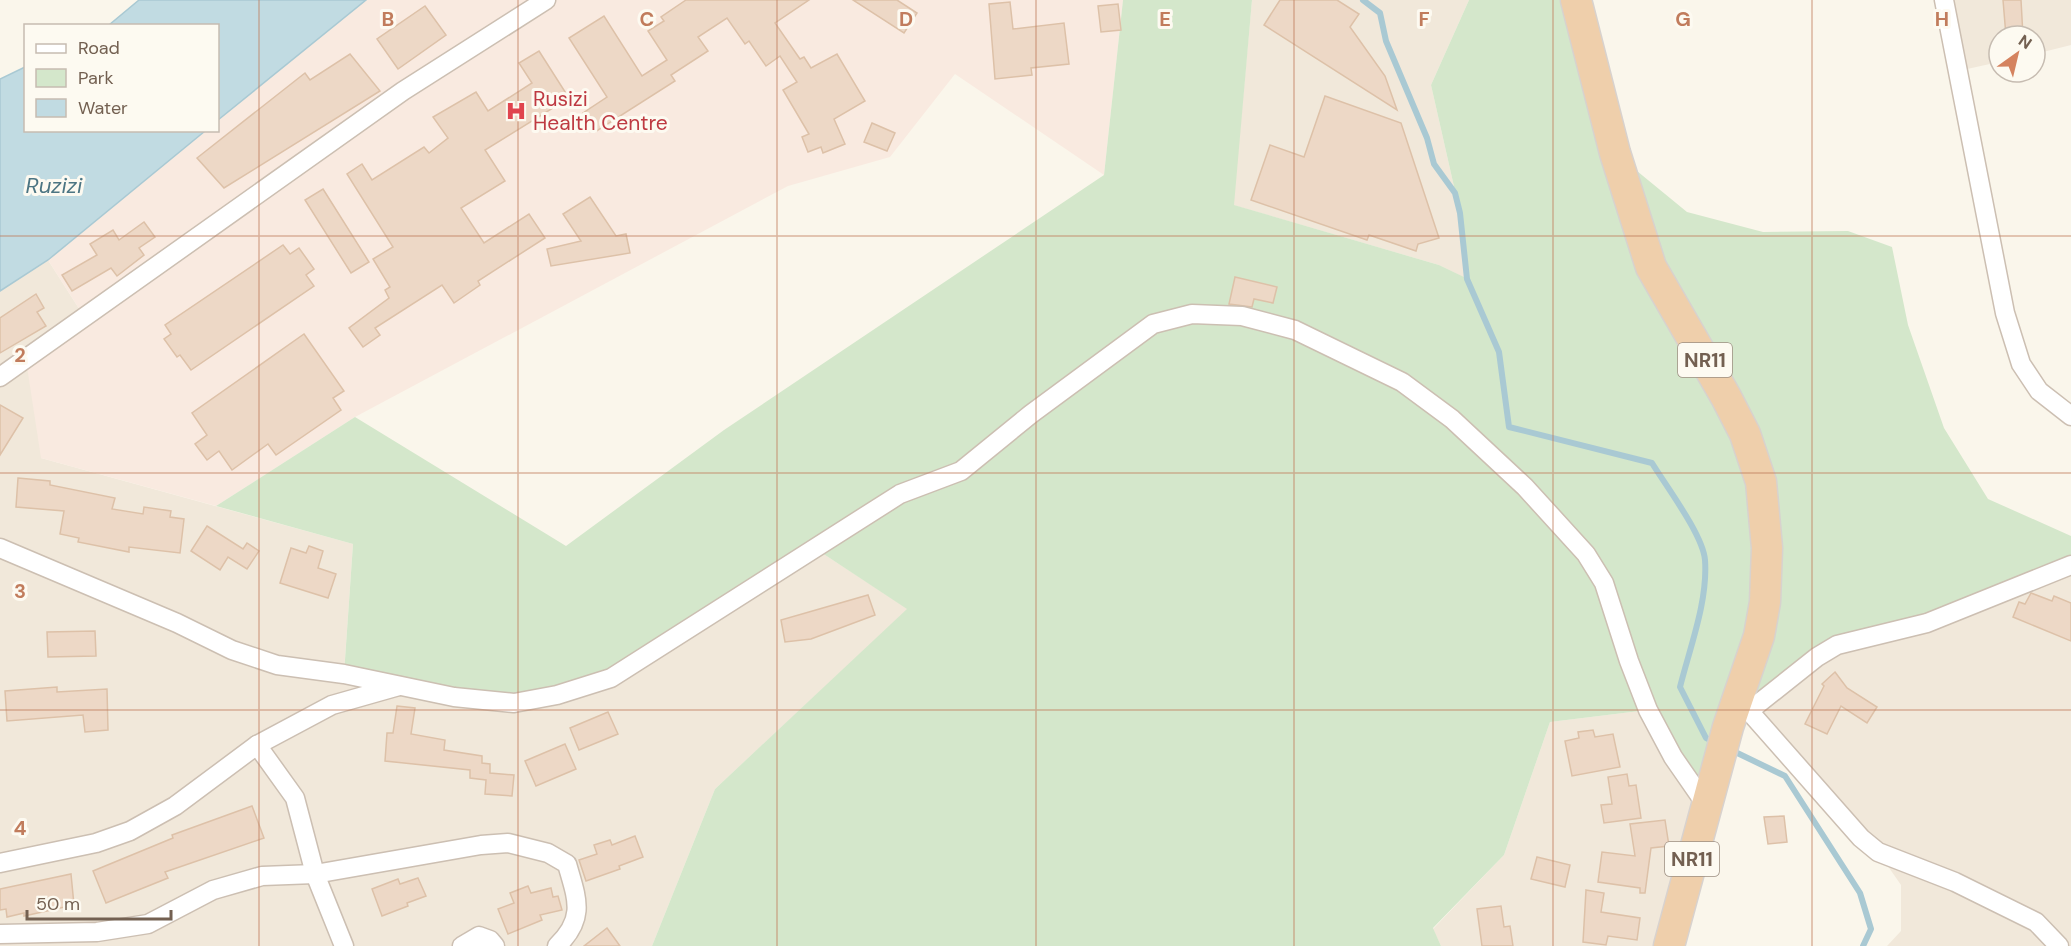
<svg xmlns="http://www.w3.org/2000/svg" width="2071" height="946" viewBox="0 0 2071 946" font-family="'DM Sans',sans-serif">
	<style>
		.residential { fill: #f1e8da }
		.commercial { fill: #f9eae0 }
		.green { fill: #d4e7cb }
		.water { fill: #c1dbe2; stroke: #a9c9d3; stroke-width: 1.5 }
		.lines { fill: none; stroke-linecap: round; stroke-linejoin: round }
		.stream { stroke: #a9c9d3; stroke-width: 6 }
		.building { fill: #edd8c6; stroke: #ddc1a8; stroke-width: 1.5 }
		.minor-casing { stroke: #ccbfb2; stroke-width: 21 }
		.trunk-casing { stroke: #d8d2ce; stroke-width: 33 }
		.minor { stroke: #fff; stroke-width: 18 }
		.trunk { stroke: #efcfab; stroke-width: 30 }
		.grid { fill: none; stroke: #c17c5c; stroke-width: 1.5; stroke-opacity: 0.55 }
		.labels { text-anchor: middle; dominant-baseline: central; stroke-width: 6; stroke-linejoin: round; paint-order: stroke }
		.shield { fill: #fdfaf1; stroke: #9c8e81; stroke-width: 1.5 }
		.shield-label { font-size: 20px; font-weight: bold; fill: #736051 }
		.health-label { font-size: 21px; fill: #be3a42; stroke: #fdfaf1; text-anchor: start }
		.water-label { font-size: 22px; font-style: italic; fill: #4c7583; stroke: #fdfaf1 }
		.grid-label { font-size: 20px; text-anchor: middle; font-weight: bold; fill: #c17c5c; stroke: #fdfaf1; stroke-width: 6; stroke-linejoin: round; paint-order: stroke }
	</style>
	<rect width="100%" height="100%" fill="#faf6eb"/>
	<g class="residential">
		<polygon points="1252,0 1469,0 1431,85 1460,213 1467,279 1439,265 1233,205"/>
		<polygon points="1944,0 2071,0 2071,45 2035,54 2035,36 1999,36 1999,62 1958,71"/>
		<polygon points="48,260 85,318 41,458 353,544 344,673 816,549 908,609 715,789 652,946 0,946 0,291"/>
		<polygon points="2071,565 2071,946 1887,946 1901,931 1901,885 1878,852 1749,711 1817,657"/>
		<polygon points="1648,710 1707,806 1669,946 1441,946 1433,929 1504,855 1550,722"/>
	</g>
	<polygon class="commercial" points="366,0 1123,0 1104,175 955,74 890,157 788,186 355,417 216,506 41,458 26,360 85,318 48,260 205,131 218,130 218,120"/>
	<polygon class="green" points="1123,0 1252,0 1234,205 1439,265 1466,278 1460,213 1431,85 1469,0 1576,0 1615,153 1687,212 1763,232 1848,231 1892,247 1908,325 1944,428 1988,499 2071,536 2071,565 1852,640 1749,711 1707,806 1648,710 1550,722 1504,855 1433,928 1441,946 652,946 715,789 907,609 816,549 649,655 514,703 344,674 353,544 216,506 355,417 566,546 724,430 1104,175"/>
	<g class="water">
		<polygon points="139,0 366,0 218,120 218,26 109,25"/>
		<polygon points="25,67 26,130 205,131 48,260 0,291 0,79"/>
	</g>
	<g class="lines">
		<g class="stream">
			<path d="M1363 0 1380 13 1386 41 1427 138 1434 164 1455 193 1460 213 1467 279 1499 352 1509 427 1652 463C1666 486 1703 535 1705 560 1708 601 1690 647 1680 687L1706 738 1715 742"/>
			<polyline points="1729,749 1785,776 1860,893 1871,929 1863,946"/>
		</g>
	</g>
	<g class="building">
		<polygon points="686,0 809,0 775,23 800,59 804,57 811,68 837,54 865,101 834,119 845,144 823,153 821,147 808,152 802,137 809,134 783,90 797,82 780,56 766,66 749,41 745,44 727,18 698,37 708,51 671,75 675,81 595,132 583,113 607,97 569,38 604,16 642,76 667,60 648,31 664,21 661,17"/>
		<polygon points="853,0 897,0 917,13 904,33"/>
		<polygon points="1280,0 1337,0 1359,14 1350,27 1385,76 1397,110 1264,25"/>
		<polygon points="2003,0 2021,0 2023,36 2006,36"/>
		<polygon points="1010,2 1013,29 1064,23 1069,64 1031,68 1032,75 995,79 989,4"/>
		<polygon points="1118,4 1121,30 1101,32 1098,6"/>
		<polygon points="425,6 446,35 398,69 377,39"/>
		<polygon points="539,51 569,98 485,150 505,181 461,208 484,243 529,214 545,238 478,281 480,285 454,303 442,285 375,328 380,335 363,347 349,328 389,298 385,290 390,287 373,259 393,247 347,174 362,164 372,180 424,147 429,153 448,138 433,117 476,92 488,111 532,83 519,63"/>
		<polygon points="350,54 380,91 224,188 197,158 305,73 310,80"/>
		<polygon points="1325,96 1401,123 1439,238 1418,244 1416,251 1369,235 1367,240 1251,200 1270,145 1304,157"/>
		<polygon points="872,123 895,133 887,151 864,142"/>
		<polygon points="323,189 369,262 351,273 305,200"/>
		<polygon points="590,197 616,236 626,234 630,253 551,266 547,249 581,241 563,214"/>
		<polygon points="144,222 155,237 139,248 144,255 117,276 111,268 72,291 62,275 97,255 90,244 113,230 119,240"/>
		<polygon points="283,245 290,254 299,248 314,269 306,275 314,286 191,370 180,355 177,357 164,339 171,334 165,325"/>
		<polygon points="1235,277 1277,287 1273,303 1254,299 1252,307 1229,304"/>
		<polygon points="36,294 44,308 37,312 46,326 0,353 0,318"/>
		<polygon points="304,334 344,391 333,398 341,410 276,455 268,444 232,470 219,451 207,460 195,444 207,435 192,413"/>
		<polygon points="0,405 23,418 0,455"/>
		<polygon points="18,478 50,481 50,485 115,498 112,509 143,514 144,507 171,511 170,517 184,519 180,553 129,547 129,552 78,542 79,538 60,534 64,511 16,507"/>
		<polygon points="207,526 243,549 247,543 259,551 247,569 228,557 220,570 191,551"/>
		<polygon points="309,546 323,551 318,568 336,574 328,598 280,583 291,548 306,553"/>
		<polygon points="2031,593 2052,601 2054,596 2071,603 2071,641 2013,617 2019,602 2025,604"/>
		<polygon points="868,595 875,615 811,639 785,642 781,620"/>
		<polygon points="95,631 96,656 48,657 47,632"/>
		<polygon points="1835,672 1847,688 1877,707 1867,723 1841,706 1827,734 1805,724 1824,686 1822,684"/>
		<polygon points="57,687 57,692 107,689 108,730 85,732 83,715 7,721 5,691"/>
		<polygon points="397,706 415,708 411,734 445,740 444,750 482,756 482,763 490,764 490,773 514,775 512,796 485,794 486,780 470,778 470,770 385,761 387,733 393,733"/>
		<polygon points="608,712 618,734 579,750 570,728"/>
		<polygon points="1593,730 1595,737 1613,734 1620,767 1572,776 1565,741 1579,738 1578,732"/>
		<polygon points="565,744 576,769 536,786 525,761"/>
		<polygon points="1627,774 1629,786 1636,785 1641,818 1604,823 1601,805 1612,804 1608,777"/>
		<polygon points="252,806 264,838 165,872 168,878 106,903 93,871 173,838 172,835"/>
		<polygon points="1784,816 1787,842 1768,844 1764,817"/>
		<polygon points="1665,820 1669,846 1651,848 1645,893 1640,893 1640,888 1598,882 1602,852 1635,856 1630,824"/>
		<polygon points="635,836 643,857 619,866 620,869 586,881 579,860 597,854 594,845 610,840 612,845"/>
		<polygon points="1537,857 1570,865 1565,887 1531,879"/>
		<polygon points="71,874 74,905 24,916 24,913 7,917 6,909 0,910 0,889"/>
		<polygon points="418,878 426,896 407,903 408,906 382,916 372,889 398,879 400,884"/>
		<polygon points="528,886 531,893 551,888 553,897 558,896 562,910 540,915 542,920 508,934 498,909 514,903 510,893"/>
		<polygon points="1586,890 1604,893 1601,912 1640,918 1637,940 1608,936 1606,945 1583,942"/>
		<polygon points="1501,906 1504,927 1510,926 1513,946 1482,946 1477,909"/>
		<polygon points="607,928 620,946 584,946"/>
	</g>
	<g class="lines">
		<g class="minor-casing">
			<g id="minor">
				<polyline points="1944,0 2005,313 2021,364 2039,391 2071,416"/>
				<polyline points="0,377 403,91 546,0"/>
				<polyline points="0,548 177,623 232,650 277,665 344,674 454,697 514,703 557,695 611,678 900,494 961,471 1031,414 1153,324 1192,314 1242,316 1295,330 1402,382 1452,419 1525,487 1586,554 1604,583 1629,661 1648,710 1673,757 1707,806"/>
				<polyline points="1735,704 1749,711 1861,838 1878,852 1955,882 2036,922 2059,946"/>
				<polyline points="1749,711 1817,657 1837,645 1927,623 2071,565"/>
				<polyline points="257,745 295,798 315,874 344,946"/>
				<polyline points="0,863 96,843 130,831 175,806 257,745 332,705 399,686"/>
				<path d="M0 934 97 932 148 924 213 890 262 876 315 874 481 845 508 843 548 853 567 864C577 899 586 918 557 946"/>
				<polyline points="462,946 479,936 490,940 495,946"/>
			</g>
		</g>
		<g class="trunk-casing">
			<polyline id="trunk" points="1576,0 1615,153 1651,267 1726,397 1745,434 1761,482 1767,548 1765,602 1759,636 1728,727 1669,946"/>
		</g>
		<use href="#minor" class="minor"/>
		<use href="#trunk" class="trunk"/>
	</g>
	<path class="grid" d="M259 0V946M518 0V946M777 0V946M1036 0V946M1294 0V946M1553 0V946M1812 0V946M0 236H2071M0 473H2071M0 710H2071"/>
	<defs>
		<g id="hospital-bare" transform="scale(1.62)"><path d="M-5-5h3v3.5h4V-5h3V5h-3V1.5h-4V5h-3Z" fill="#e0444e" stroke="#fdfaf1" stroke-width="2.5" paint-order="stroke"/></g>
	</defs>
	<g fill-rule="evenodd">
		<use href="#hospital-bare" x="516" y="111"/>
	</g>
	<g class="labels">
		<g class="shield">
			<rect x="1678" y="343" width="54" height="34" rx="4.5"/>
			<rect x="1665" y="842" width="54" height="34" rx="4.5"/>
		</g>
		<g class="shield-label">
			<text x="1705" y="360">NR11</text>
			<text x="1692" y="859">NR11</text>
		</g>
		<g class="health-label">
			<text x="533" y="99">Rusizi<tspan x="533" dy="24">Health Centre</tspan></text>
		</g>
		<g class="water-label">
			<text x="54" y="185">Ruzizi</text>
		</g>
	</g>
	<g class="grid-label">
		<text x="388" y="26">B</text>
		<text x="647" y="26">C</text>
		<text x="906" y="26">D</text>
		<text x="1165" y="26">E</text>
		<text x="1424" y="26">F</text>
		<text x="1683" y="26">G</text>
		<text x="1942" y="26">H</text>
		<text x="20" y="362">2</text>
		<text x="20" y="598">3</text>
		<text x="20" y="835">4</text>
	</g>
	<rect x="24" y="24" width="195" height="108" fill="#fdfaf1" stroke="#c6bcb1" stroke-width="1.5"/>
	<rect x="36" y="44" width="30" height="9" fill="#ffffff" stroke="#c6bcb1" stroke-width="1.5"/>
	<text x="78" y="54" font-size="18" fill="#736051">Road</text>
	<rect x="36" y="69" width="30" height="18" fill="#d4e7cb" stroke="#c6bcb1" stroke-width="1.5"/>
	<text x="78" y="84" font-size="18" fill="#736051">Park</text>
	<rect x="36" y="99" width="30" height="18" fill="#c1dbe2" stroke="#c6bcb1" stroke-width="1.5"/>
	<text x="78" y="114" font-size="18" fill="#736051">Water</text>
	<g transform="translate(2017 54) rotate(34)"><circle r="28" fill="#fdfaf1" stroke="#c6bcb1" stroke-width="1.5"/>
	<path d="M0-4.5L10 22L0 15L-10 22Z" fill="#d5835f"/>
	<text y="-9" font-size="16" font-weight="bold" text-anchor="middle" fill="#736051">N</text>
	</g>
	<path d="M27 910v9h144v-9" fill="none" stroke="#736051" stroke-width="3"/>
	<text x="36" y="910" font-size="18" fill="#736051" stroke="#fdfaf1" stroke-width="4.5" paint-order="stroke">50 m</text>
</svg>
